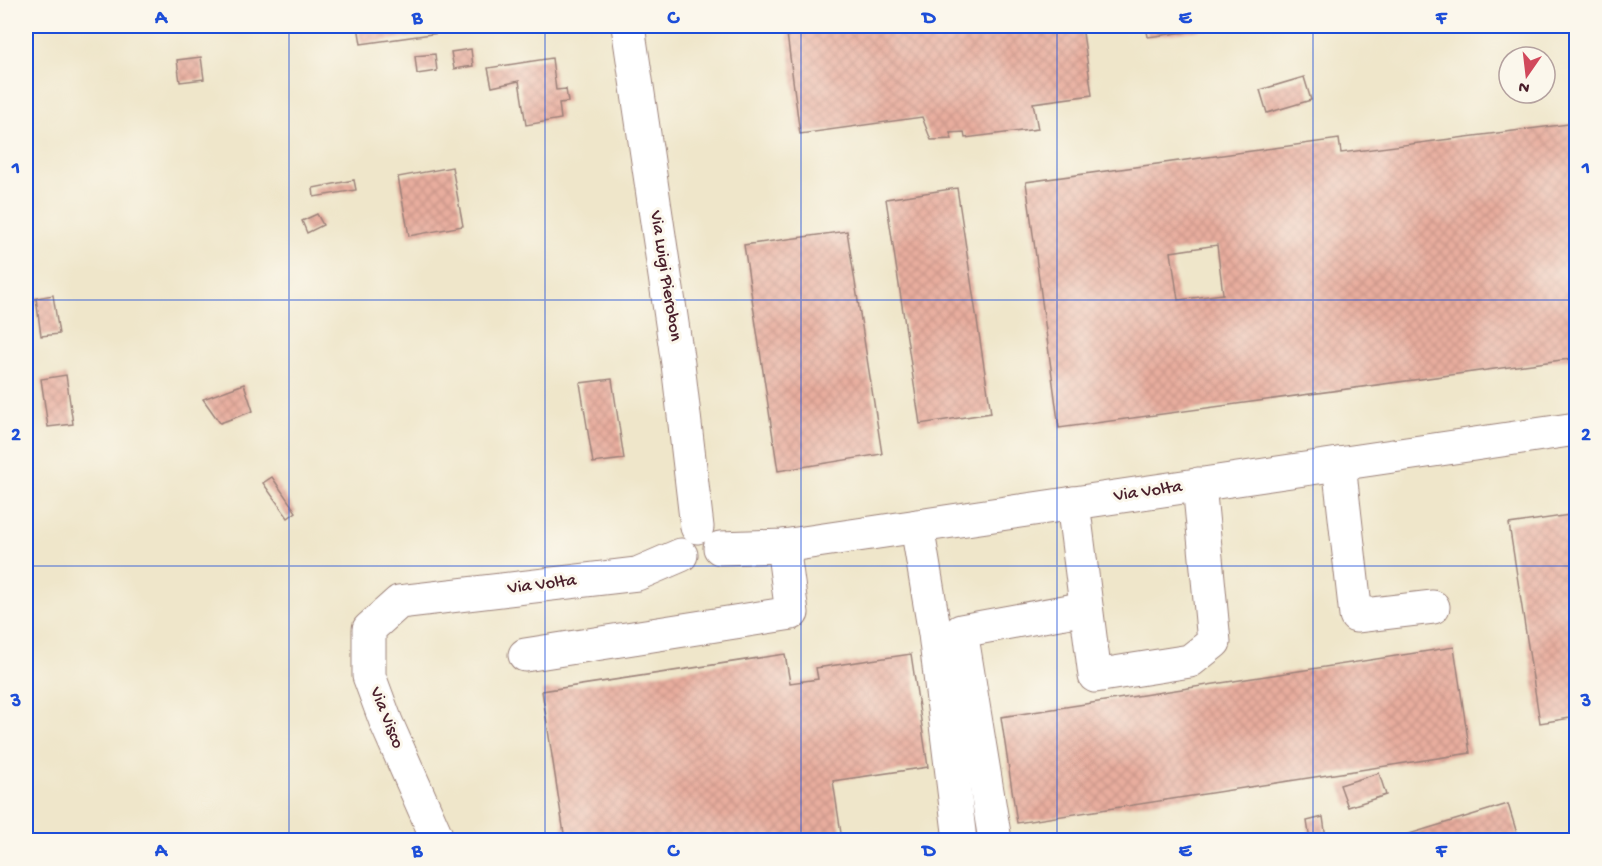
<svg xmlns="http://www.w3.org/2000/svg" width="1602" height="866" viewBox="0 0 1602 866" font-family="'Gochi Hand',sans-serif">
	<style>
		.building { fill: url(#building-cross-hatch); fill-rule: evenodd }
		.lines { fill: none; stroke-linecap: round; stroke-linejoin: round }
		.minor-casing { stroke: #9c827a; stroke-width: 35 }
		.minor { stroke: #fff; stroke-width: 33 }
		.grid { fill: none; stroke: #1d4ed8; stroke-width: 1.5; stroke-opacity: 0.55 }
		.labels { text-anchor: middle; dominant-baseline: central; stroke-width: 6; stroke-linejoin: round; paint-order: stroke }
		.street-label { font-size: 18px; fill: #4a1f2b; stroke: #fbf7ec }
		.neatline { fill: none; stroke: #1d4ed8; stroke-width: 2 }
		.grid-label { font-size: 20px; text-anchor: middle; font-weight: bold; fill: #1d4ed8 }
	</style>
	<defs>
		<pattern id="building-cross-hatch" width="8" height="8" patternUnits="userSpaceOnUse" patternTransform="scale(1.5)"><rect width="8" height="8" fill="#e8ad9e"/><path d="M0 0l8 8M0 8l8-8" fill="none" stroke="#c89488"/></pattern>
	</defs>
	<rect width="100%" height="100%" fill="#fbf7ec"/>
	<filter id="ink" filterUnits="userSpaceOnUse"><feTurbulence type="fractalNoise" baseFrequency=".0167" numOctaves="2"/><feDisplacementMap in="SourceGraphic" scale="12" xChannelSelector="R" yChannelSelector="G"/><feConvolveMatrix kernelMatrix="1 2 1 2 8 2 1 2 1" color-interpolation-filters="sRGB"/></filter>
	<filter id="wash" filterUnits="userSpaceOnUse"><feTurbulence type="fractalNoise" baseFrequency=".008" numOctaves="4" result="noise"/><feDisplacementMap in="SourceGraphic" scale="24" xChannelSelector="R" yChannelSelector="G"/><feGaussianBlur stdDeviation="1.35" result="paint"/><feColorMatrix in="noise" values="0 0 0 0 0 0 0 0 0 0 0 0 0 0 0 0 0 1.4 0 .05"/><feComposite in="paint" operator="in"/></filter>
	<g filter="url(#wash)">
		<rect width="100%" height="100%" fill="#efe6ca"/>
		<g id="blocks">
			<g class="building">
				<polygon points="358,26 481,26 481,27 361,44"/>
				<polygon points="786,26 1082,26 1092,95 1033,103 1038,129 965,138 964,132 950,133 952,139 931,140 922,117 800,134"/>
				<polygon points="1146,26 1223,26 1223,27 1148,37"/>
				<polygon points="471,49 473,66 454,69 451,52"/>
				<polygon points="435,54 437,71 417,74 415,56"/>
				<polygon points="201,57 204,79 180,82 177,60"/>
				<polygon points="552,58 556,90 566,89 568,102 559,103 561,119 526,125 519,81 492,87 488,68"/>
				<polygon points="1304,77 1311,100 1267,113 1260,90"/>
				<path d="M1576 123V358L1059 428 1026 182 1339 139 1341 153ZM1217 245 1223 294 1178 300 1171 252Z"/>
				<polygon points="452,167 463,226 409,236 398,177"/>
				<polygon points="354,180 356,190 314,197 313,188"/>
				<polygon points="957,188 991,413 920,424 886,199"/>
				<polygon points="317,214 323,225 307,233 302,221"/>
				<polygon points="847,231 882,454 778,471 744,245"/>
				<polygon points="53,295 59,334 41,336 36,298"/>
				<polygon points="66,375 73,424 48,427 41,379"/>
				<polygon points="612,379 624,459 593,463 580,383"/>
				<polygon points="244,384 253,411 220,423 203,399"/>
				<polygon points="272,477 296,512 288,518 263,483"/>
				<polygon points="1576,514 1576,717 1540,723 1509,524"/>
				<polygon points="1454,647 1470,753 1017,823 1001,717"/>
				<polygon points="785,654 790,683 818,679 816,668 911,654 928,767 833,781 842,840 565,840 542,691"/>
				<polygon points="1379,773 1386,795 1348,807 1340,785"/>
				<polygon points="1508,804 1519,840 1396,840 1396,838"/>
				<polygon points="1323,817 1326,838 1310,840 1307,821"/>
			</g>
		</g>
	</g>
	<g filter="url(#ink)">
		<use href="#blocks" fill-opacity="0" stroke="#9c827a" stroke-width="1.5"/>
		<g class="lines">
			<g class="minor-casing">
				<g id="minor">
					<polyline points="628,26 678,364 697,527"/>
					<polyline points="1339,464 1356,616 1433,607"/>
					<polyline points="1073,503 1095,676 1190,661 1214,642 1199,484"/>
					<polyline points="917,526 935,634 960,840"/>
					<polyline points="720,548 783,546 1576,429"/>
					<polyline points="525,655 792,613 783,546"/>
					<polyline points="438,840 386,722 369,676 369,629 399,602 637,574 681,555"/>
					<polyline points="995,840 961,631 1086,608"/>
				</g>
			</g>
			<use href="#minor" class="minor"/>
		</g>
	</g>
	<path class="grid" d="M289 26V840M545 26V840M801 26V840M1057 26V840M1313 26V840M26 300H1576M26 566H1576"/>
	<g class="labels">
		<g class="street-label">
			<text transform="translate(665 276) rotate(81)">Via Luigi Pierobon</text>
			<text transform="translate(1148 492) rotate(-8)">Via Volta</text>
			<text transform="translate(542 585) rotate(-7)">Via Volta</text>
			<text transform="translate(386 718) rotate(68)">Via Visco</text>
		</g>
	</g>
	<rect width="1602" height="866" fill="none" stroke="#fbf7ec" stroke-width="66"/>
	<g transform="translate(1527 75) rotate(194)"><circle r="28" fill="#fbf7ec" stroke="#b4a19f" stroke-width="1.5"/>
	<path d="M0-4.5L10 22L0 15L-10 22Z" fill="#d1495b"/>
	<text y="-9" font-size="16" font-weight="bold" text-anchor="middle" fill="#4a1f2b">N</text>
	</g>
	<rect x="33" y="33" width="1536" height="800" class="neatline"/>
	<g class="grid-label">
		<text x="161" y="23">A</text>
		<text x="417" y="23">B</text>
		<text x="673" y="23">C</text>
		<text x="929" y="23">D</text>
		<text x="1185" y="23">E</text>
		<text x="1441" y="23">F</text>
		<text x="16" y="173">1</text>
		<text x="1586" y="173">1</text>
		<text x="16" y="440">2</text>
		<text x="1586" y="440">2</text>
		<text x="16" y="706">3</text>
		<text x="1586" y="706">3</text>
		<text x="161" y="856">A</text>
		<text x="417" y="856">B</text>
		<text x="673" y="856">C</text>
		<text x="929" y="856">D</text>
		<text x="1185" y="856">E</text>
		<text x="1441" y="856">F</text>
	</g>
</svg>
